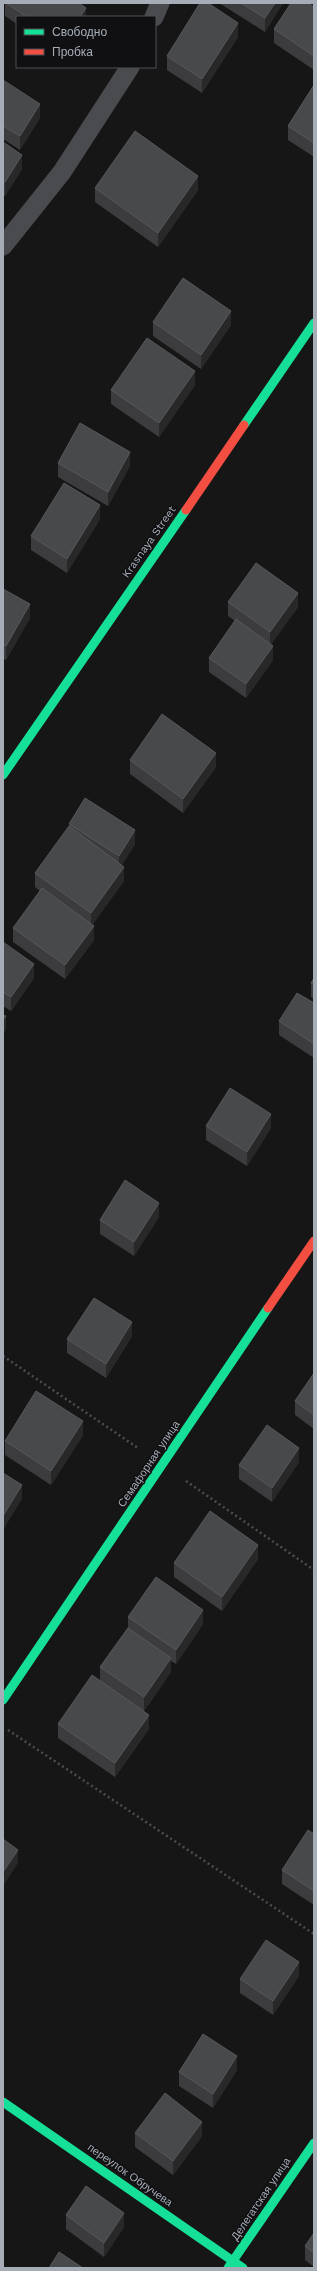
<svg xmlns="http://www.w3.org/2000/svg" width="317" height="2271" viewBox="0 0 317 2271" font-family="'Work Sans',sans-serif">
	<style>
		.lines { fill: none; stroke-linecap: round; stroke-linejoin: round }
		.path { stroke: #4c4d51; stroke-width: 2.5; stroke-dasharray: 2 3; stroke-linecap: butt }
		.lane { stroke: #4a4b4f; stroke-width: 19 }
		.fast { stroke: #16e098; stroke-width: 9 }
		.jam { stroke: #f24e42; stroke-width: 9 }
		.wall { fill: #3c3c3e }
		.shaded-wall { fill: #282829 }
		.building { fill: #47494b; stroke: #56585c }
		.labels { text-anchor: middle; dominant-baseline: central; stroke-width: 3; stroke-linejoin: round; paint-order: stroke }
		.street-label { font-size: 11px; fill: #a6adb7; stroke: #101012 }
	</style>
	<rect width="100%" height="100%" fill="#161616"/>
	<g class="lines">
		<g class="path">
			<polyline points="3,1356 138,1448"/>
			<polyline points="186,1481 314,1570"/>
			<polyline points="8,1730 314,1934"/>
		</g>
		<g class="lane">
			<polyline points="154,17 160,3"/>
			<polyline points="3,246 62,172 130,67"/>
		</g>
		<g class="fast">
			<polyline points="244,425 314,323"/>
			<polyline points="3,775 186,510"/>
			<polyline points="3,1700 268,1308"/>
			<polyline points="3,2102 243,2268"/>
			<polyline points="228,2268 314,2143"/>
		</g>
		<g class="jam">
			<polyline points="186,510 244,425"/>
			<polyline points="268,1308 314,1241"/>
		</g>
	</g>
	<g class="wall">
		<polygon points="5,3 79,3 86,17 17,17 17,24 5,16"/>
		<polygon points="219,3 283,3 265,32"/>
		<polygon points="314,7 314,70 274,43 274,29"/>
		<polygon points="238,37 202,93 167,70 167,56"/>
		<polygon points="3,80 40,118 20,150 3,139"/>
		<polygon points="314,85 314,157 288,140 288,126"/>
		<polygon points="3,142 22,169 5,196 3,195"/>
		<polygon points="95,188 198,190 158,247 95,202"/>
		<polygon points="153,322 231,325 201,369 153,336"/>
		<polygon points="195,385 159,437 111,404 111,390"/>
		<polygon points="58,463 130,466 108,506 58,477"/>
		<polygon points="100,519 67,573 31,550 31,536"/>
		<polygon points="3,589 30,618 6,660 3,658"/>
		<polygon points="228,602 298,607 271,644 273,660 246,698 209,672 209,658 235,621 228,616"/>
		<polygon points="130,760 216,767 183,813 130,774"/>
		<polygon points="69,824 135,844 122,865 124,881 92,925 94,940 65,979 13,942 13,928 40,891 35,887 35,873 69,827"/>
		<polygon points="3,942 34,978 11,1011 3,1006"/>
		<polygon points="314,978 314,999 311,997 311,983"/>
		<polygon points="314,1003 314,1058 279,1035 279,1021"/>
		<polygon points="206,1126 271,1128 247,1166 206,1140"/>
		<polygon points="159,1217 134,1256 100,1234 100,1220"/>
		<polygon points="132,1336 106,1378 67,1353 67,1339"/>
		<polygon points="314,1373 314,1429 295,1415 295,1401"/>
		<polygon points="83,1435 51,1485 5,1455 5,1441"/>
		<polygon points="299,1462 272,1502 239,1479 239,1465"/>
		<polygon points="258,1559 222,1611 174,1577 174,1563"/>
		<polygon points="128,1617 203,1624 176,1664 171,1661 171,1672 144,1711 149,1729 115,1777 58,1738 58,1724 100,1681 100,1667 128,1628"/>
		<polygon points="314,1834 314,1905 282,1884 282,1870"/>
		<polygon points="299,1976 273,2015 240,1993 240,1979"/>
		<polygon points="237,2070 213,2108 179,2086 179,2072"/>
		<polygon points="135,2133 202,2136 173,2175 135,2147"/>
		<polygon points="66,2215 124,2227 104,2257 66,2229"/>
		<polygon points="314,2233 314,2267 305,2260 305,2246"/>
	</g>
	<g class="shaded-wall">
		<polygon points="275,3 283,3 265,32 265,18"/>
		<polygon points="86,8 86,17 80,17"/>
		<polygon points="238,23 238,37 202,93 202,79"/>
		<polygon points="40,104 40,118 20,150 20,136"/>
		<polygon points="22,155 22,169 5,196 5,182"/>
		<polygon points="198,176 198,190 158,247 158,233"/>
		<polygon points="231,311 231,325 201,369 201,355"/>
		<polygon points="195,371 195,385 159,437 159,423"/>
		<polygon points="130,452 130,466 108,506 108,492"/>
		<polygon points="100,505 100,519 67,573 67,559"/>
		<polygon points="298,593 298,607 270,646 270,632"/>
		<polygon points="30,604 30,618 6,660 6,646"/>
		<polygon points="273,646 273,660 246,698 246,684"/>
		<polygon points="216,753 216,767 183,813 183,799"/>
		<polygon points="135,830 135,844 119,870 119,856"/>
		<polygon points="124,867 124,881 91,927 91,913"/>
		<polygon points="94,926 94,940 65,979 65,965"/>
		<polygon points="34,964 34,978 11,1011 11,997"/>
		<polygon points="6,1016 6,1030 3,1034 3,1020"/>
		<polygon points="271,1114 271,1128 247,1166 247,1152"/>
		<polygon points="159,1203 159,1217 134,1256 134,1242"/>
		<polygon points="132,1322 132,1336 106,1378 106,1364"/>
		<polygon points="83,1421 83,1435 51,1485 51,1471"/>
		<polygon points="299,1448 299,1462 272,1502 272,1488"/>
		<polygon points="22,1485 22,1499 3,1530 3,1516"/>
		<polygon points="258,1545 258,1559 222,1611 222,1597"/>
		<polygon points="203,1610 203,1624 176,1664 176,1650"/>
		<polygon points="171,1658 171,1672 144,1711 144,1697"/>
		<polygon points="149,1715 149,1729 115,1777 115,1763"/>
		<polygon points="18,1850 18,1863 3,1886 3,1872"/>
		<polygon points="299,1962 299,1976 273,2015 273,2001"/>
		<polygon points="237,2056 237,2070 213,2108 213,2094"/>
		<polygon points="202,2122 202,2136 173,2175 173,2161"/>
		<polygon points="124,2213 124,2227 104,2257 104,2243"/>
	</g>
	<g class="building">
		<polygon points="6,3 79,3 86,8 80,17 27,17"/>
		<polygon points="200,3 208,3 238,23 202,79 167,56"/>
		<polygon points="241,3 275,3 265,18"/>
		<polygon points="291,3 308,3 314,7 314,56 274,29"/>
		<polygon points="3,80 40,104 20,136 3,126"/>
		<polygon points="314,85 314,143 288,126"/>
		<polygon points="135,131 198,176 158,233 95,188"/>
		<polygon points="3,142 22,155 5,182 3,181"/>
		<polygon points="183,278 231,311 201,355 153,322"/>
		<polygon points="147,338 195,371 159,423 111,390"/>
		<polygon points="80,423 130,452 108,492 58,463"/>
		<polygon points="64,483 100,505 67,559 31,536"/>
		<polygon points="256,563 298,593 270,632 228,602"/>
		<polygon points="3,589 30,604 6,646 3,644"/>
		<polygon points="236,619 273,646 246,684 209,658"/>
		<polygon points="162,714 216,753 183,799 130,760"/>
		<polygon points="85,798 135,830 119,856 69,824"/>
		<polygon points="69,826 124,867 91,913 35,873"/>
		<polygon points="42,888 94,926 65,965 13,928"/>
		<polygon points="3,942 34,964 11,997 3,992"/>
		<polygon points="314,978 314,985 311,983"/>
		<polygon points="297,993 314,1003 314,1044 279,1021"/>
		<polygon points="3,1015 6,1016 3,1020"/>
		<polygon points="230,1088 271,1114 247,1152 206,1126"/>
		<polygon points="125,1180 159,1203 134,1242 100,1220"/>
		<polygon points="94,1298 132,1322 106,1364 67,1339"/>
		<polygon points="314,1373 314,1415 295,1401"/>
		<polygon points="36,1391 83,1421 51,1471 5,1441"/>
		<polygon points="267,1425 299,1448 272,1488 239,1465"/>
		<polygon points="3,1473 22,1485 3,1516"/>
		<polygon points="210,1511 258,1545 222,1597 174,1563"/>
		<polygon points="156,1577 203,1610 176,1650 128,1617"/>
		<polygon points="128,1628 171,1658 144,1697 100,1667"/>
		<polygon points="92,1675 149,1715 115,1763 58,1724"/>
		<polygon points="308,1830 314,1834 314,1891 282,1870"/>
		<polygon points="3,1839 18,1850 3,1872"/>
		<polygon points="266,1940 299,1962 273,2001 240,1979"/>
		<polygon points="203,2034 237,2056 213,2094 179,2072"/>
		<polygon points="165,2093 202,2122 173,2161 135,2133"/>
		<polygon points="86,2186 124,2213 104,2243 66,2215"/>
		<polygon points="314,2233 314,2253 305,2246"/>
		<polygon points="59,2252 83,2268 49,2268"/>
	</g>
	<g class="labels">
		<g class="street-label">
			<text transform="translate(149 542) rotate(-55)">Krasnaya Street</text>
			<text transform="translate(149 1464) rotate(-56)">Семафорная улица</text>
			<text transform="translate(130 2175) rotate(35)">переулок Обручева</text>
			<text transform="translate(261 2199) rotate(-56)">Делегатская улица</text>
		</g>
	</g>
	<rect width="317" height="2271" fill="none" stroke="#a6adb7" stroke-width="8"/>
	<rect x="16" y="16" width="140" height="52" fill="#101012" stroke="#4c4f54"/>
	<rect x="24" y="29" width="20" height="6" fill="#16e098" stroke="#4c4f54"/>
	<text x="52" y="36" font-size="12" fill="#a6adb7">Свободно</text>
	<rect x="24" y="49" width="20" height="6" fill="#f24e42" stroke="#4c4f54"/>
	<text x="52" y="56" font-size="12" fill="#a6adb7">Пробка</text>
</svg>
